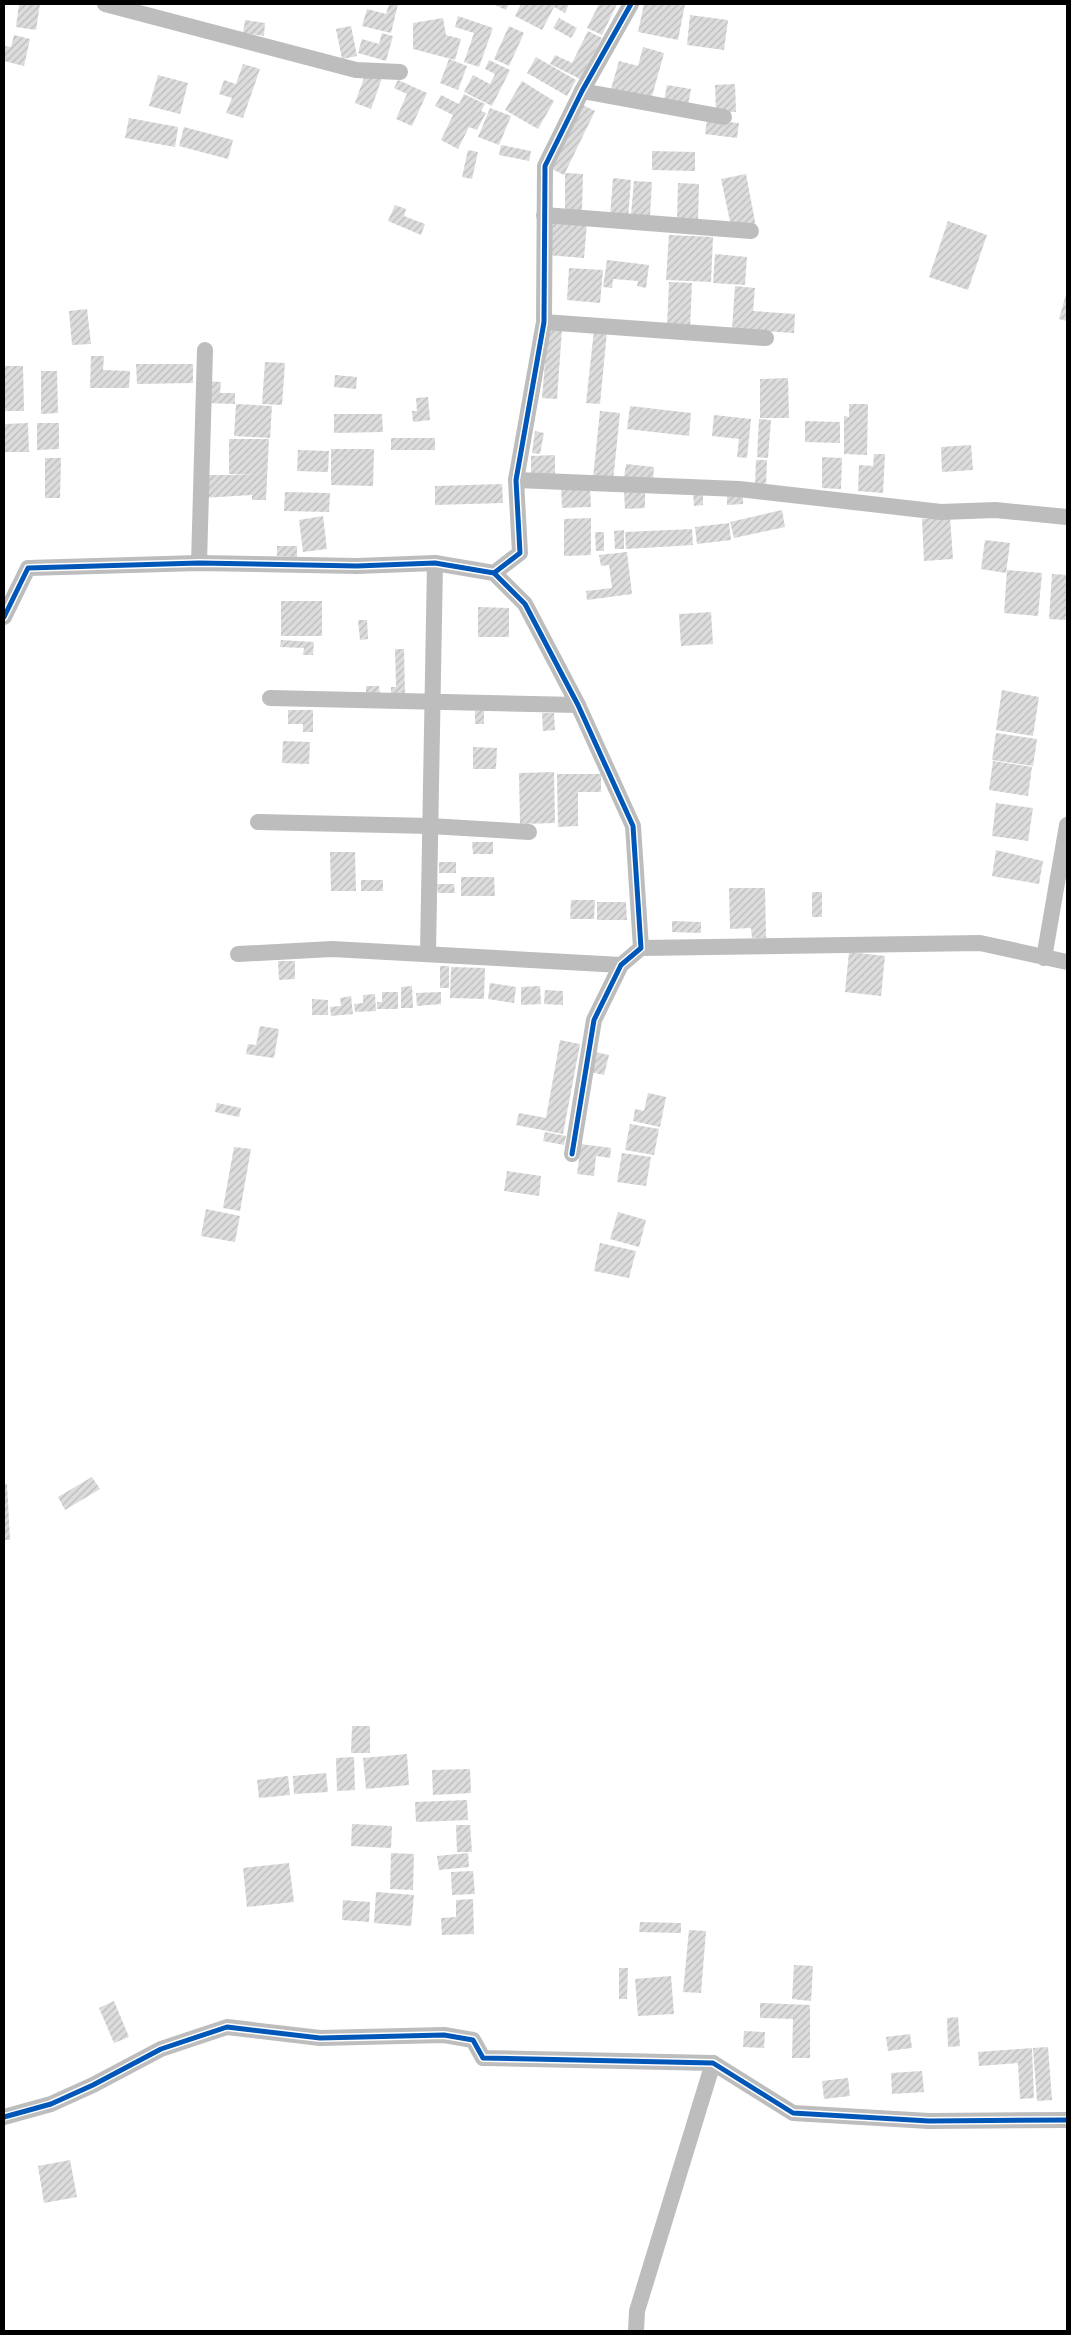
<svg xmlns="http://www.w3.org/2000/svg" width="1071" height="2335" viewBox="0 0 1071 2335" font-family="Helvetica,sans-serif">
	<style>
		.building { fill: url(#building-hatch) }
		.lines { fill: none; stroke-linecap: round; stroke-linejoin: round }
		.street { stroke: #bdbdbd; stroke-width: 16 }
		.cycleway-casing { stroke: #fff; stroke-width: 8 }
		.cycleway { stroke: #0057b8; stroke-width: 5 }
	</style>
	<defs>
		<pattern id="building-hatch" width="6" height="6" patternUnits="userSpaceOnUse" patternTransform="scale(1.25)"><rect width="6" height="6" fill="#dcdcdc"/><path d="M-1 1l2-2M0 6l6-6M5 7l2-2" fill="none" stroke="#bbb"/></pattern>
	</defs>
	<rect width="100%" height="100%" fill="#fff"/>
	<g class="building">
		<polygon points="19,4 40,4 36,30 16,27"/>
		<polygon points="389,4 398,4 391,33 362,26 367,9 386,14"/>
		<polygon points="493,4 509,4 506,10"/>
		<polygon points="521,4 569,4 565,13 554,7 542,30 515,16"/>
		<polygon points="599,4 617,4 602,35 587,28"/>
		<polygon points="644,4 685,4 678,40 638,32"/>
		<polygon points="690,15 728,20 724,50 687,45"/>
		<polygon points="458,16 493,28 479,67 464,62 474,33 455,27"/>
		<polygon points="443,18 446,35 461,39 455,60 413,49 413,23"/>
		<polygon points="559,18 577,28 571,38 553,28"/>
		<polygon points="245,20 265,23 264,36 243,33"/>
		<polygon points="351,26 357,56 342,59 336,29"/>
		<polygon points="509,26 524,33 509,66 494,59"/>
		<polygon points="588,31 602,38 580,79 550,64 555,55 572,63"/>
		<polygon points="382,33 393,36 386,61 358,53 362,39 379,44"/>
		<polygon points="14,35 30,39 24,66 4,61 4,46 11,47"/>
		<polygon points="643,47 664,53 651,100 611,89 619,61 638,66"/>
		<polygon points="536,57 576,80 567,96 527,73"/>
		<polygon points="449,59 467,66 458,90 440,83"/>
		<polygon points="489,60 510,70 492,106 464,92 473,75 490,84 495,74 485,69"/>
		<polygon points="243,64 260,69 243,118 226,113 232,98 219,94 224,80 236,84"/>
		<polygon points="366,72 382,78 371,109 355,103"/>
		<polygon points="158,75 188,83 180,114 149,106"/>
		<polygon points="398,80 427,93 412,126 396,119 407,94 394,88"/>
		<polygon points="522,81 554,101 538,129 505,110"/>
		<polygon points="735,84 736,112 716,112 715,85"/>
		<polygon points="667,85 691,89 688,105 664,101"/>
		<polygon points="464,94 485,104 481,111 486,113 477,130 469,127 458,149 441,140 453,115 435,106 441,95 459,104"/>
		<polygon points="581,104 595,111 564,175 550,168"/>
		<polygon points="490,108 511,116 499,145 478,137"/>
		<polygon points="129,118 178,127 175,147 125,138"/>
		<polygon points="707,120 739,123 737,138 705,134"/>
		<polygon points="184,127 233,140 228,159 179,146"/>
		<polygon points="501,145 531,151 529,161 499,155"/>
		<polygon points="468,150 478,152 472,179 462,177"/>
		<polygon points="652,151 695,152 695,171 652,170"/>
		<polygon points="565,173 583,174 582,210 565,210"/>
		<polygon points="746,174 756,227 731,226 721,179"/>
		<polygon points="613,178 631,180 628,218 610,216"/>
		<polygon points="634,181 652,182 650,216 631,215"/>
		<polygon points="678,183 699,184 698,220 677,219"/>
		<polygon points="395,205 406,209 404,216 425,224 421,235 388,221"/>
		<polygon points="550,219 587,222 584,258 547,255"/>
		<polygon points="948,221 987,235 968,290 929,277"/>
		<polygon points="669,235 713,237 711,282 666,280"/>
		<polygon points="715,254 747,257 745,285 713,283"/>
		<polygon points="607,260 649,265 646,288 637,286 638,281 613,279 612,288 603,287"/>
		<polygon points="569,268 603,270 600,303 567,300"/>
		<polygon points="669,282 692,283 690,328 667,327"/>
		<polygon points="735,286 755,288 753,311 795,314 794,333 732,329"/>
		<polygon points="1067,291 1067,321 1059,319"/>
		<polygon points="87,309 91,344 72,345 69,311"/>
		<polygon points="548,327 562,329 557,399 542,398"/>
		<polygon points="594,330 607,331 600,404 586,403"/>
		<polygon points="91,356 104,356 103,370 130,371 129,388 90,388"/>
		<polygon points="265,362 285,363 282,405 262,404"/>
		<polygon points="136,364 193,364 193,383 137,384"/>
		<polygon points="4,366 23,366 24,411 4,411"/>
		<polygon points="41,371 57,371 58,413 41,414"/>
		<polygon points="335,375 357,377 356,389 334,387"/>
		<polygon points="788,378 789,418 760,418 760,379"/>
		<polygon points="206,381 221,382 220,393 235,393 235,404 205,403"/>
		<polygon points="428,397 430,420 413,422 412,411 417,411 416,398"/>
		<polygon points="236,404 272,406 270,438 234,436"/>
		<polygon points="849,404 868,404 867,455 844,454 844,416 849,417"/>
		<polygon points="630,406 691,413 689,436 627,429"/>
		<polygon points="600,411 620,413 613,481 593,478"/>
		<polygon points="334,414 382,414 383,432 334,433"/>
		<polygon points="714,415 751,419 747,458 737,457 739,439 712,436"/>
		<polygon points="759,419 771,420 768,458 757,457"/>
		<polygon points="805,421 840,422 840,443 805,442"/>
		<polygon points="28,423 29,452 4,452 5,424"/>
		<polygon points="37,423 59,423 59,449 37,450"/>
		<polygon points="535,431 544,433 540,454 532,453"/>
		<rect x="391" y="438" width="44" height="12"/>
		<polygon points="229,439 269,439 266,500 252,500 252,495 202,498 202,475 254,475 229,474"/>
		<polygon points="971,445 973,470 942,472 941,447"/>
		<polygon points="331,449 374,449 373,486 331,485"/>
		<polygon points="298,450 329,451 328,472 297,471"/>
		<polygon points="874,454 885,454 883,493 858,491 859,465 873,466"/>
		<polygon points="555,455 555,477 531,477 531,456"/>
		<polygon points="822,457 842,458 841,489 822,488"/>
		<polygon points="45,458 61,458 60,498 45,498"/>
		<polygon points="756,460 767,460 766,486 755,485"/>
		<polygon points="626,464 654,467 653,479 624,477"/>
		<polygon points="502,484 503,503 435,505 435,486"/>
		<polygon points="590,487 591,507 562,508 561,488"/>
		<polygon points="624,491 645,491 645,508 625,509"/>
		<polygon points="285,492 330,493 329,512 284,511"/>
		<polygon points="693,493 703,493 703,505 694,506"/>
		<polygon points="743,494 743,504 727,505 727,495"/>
		<polygon points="782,510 785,527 734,538 730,522"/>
		<polygon points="323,516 327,549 303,552 299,520"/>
		<polygon points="950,517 953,559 924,561 922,519"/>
		<polygon points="591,518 591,555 564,556 564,519"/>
		<polygon points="729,523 731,540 697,544 695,527"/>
		<polygon points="692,529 693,545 626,549 625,532"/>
		<polygon points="624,530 624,549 615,549 614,531"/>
		<polygon points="595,532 604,532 604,551 596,551"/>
		<polygon points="985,540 1010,543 1006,573 981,569"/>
		<polygon points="277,546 297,546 297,557 277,556"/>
		<polygon points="627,552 632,594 587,600 586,591 612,588 609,565 601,566 599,555"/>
		<polygon points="1007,570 1042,573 1038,616 1004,613"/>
		<polygon points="1052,574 1067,575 1067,620 1049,619"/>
		<rect x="281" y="601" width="41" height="35"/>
		<polygon points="478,607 509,608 509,637 478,637"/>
		<polygon points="711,612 713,644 681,646 679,614"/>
		<polygon points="358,620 367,620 368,639 360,640"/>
		<polygon points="281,640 314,642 313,655 303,655 304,648 280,647"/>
		<polygon points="395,649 404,649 405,695 391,696 391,687 396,687"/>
		<polygon points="366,686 379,686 380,695 366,695"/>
		<polygon points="1002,690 1039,697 1033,736 996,730"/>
		<polygon points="288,710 313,710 313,732 303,732 303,724 288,724"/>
		<rect x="475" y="711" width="9" height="13"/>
		<polygon points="542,713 554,713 555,730 543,731"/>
		<polygon points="996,733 1037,739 1033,766 992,760"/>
		<polygon points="283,741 310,742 309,764 282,763"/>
		<polygon points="473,747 497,748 496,769 473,769"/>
		<polygon points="993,761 1032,767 1028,796 989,790"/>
		<polygon points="554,772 555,823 520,824 519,773"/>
		<polygon points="557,774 601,774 601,792 578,792 578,826 558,827"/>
		<polygon points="996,803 1033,808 1028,841 992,836"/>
		<polygon points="472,842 493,842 493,854 473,854"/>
		<polygon points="996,850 1043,861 1039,884 992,876"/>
		<polygon points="330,852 355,852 356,891 331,891"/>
		<rect x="439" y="862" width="17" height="11"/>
		<polygon points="461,877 494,877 495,896 461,896"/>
		<rect x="361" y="880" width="22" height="11"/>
		<polygon points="437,884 454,884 455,893 438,893"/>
		<polygon points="729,888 765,888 766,938 752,938 751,928 730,929"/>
		<rect x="812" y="892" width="10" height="25"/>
		<polygon points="571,900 595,900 594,919 570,919"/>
		<polygon points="597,902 626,902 627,920 597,920"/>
		<polygon points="672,921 701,922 701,933 672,932"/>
		<polygon points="849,952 885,956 881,996 845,992"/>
		<polygon points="278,961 295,961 295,979 279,980"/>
		<rect x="440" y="966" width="9" height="22"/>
		<polygon points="451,967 485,968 484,999 450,998"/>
		<polygon points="490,983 516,987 514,1003 488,999"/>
		<polygon points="412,986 413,1008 401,1008 401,987"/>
		<polygon points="540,986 541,1004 521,1005 521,987"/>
		<polygon points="545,990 563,991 563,1005 544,1004"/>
		<polygon points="382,992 398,992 398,1009 377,1009 377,1002 382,1002"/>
		<polygon points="441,992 441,1004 417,1006 416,993"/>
		<polygon points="375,994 376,1011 355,1012 354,1004 363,1003 363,995"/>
		<polygon points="351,996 353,1014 331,1016 330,1007 341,1006 340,998"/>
		<polygon points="312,999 328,1000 328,1015 312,1015"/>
		<polygon points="260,1026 279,1029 274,1058 246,1054 248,1044 256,1045"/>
		<polygon points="560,1040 580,1044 563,1134 516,1125 519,1113 546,1118"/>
		<polygon points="595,1052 609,1055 604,1075 590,1072"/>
		<polygon points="648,1093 666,1097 660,1127 633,1121 635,1109 644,1111"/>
		<polygon points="217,1103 241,1108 239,1117 215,1112"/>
		<polygon points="630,1124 659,1129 654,1155 625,1150"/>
		<polygon points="545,1132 566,1136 564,1145 543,1141"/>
		<polygon points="581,1144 611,1148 610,1158 596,1156 594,1176 577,1174"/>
		<polygon points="234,1147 251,1149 240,1211 223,1208"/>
		<polygon points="622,1153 651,1157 646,1186 617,1182"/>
		<polygon points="507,1171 541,1176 539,1196 504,1191"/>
		<polygon points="206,1209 240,1216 235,1242 201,1236"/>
		<polygon points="618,1212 646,1220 639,1247 610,1239"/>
		<polygon points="600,1243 636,1251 629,1278 594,1271"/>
		<polygon points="92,1477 100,1489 65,1510 58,1497"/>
		<polygon points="4,1484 7,1484 10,1540 4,1540"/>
		<polygon points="352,1726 370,1726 370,1753 351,1753"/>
		<polygon points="407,1754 409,1785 366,1789 363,1758"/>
		<polygon points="354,1757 355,1790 337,1791 336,1758"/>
		<polygon points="470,1769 471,1793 433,1795 432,1770"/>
		<polygon points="326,1773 328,1792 294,1794 293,1776"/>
		<polygon points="288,1776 290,1795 259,1798 257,1780"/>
		<polygon points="467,1800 468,1820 416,1822 415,1802"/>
		<polygon points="352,1824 392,1826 391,1848 351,1846"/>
		<polygon points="456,1825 470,1825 472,1852 457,1852"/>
		<polygon points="391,1853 414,1854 413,1890 390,1889"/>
		<polygon points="468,1853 469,1867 439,1870 437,1856"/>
		<polygon points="289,1863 294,1902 247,1907 243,1868"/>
		<polygon points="473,1871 475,1894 452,1895 451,1872"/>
		<polygon points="376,1892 414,1895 411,1926 374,1923"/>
		<polygon points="473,1899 474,1934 442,1935 441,1918 456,1917 456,1900"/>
		<polygon points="343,1900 370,1902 369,1922 342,1920"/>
		<polygon points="640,1922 681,1923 681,1933 639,1932"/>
		<polygon points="689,1930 706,1931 701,1993 683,1992"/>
		<polygon points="794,1965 813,1966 811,2001 792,1999"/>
		<polygon points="619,1968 628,1968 627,1999 619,1999"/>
		<polygon points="671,1976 674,2014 638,2016 635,1979"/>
		<polygon points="114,2001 129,2037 114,2043 99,2008"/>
		<polygon points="760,2003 810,2005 810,2058 792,2058 793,2019 760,2018"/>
		<polygon points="958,2017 960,2046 948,2047 947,2018"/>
		<polygon points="744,2031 765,2032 764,2048 743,2047"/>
		<polygon points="910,2034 912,2048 888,2051 886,2037"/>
		<polygon points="1048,2047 1052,2100 1037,2101 1033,2048"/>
		<polygon points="1032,2048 1034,2098 1020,2099 1018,2063 979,2066 978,2052"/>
		<polygon points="922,2071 924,2092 892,2094 891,2073"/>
		<polygon points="848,2078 850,2096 824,2099 822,2081"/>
		<polygon points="70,2160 77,2197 44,2203 38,2166"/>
	</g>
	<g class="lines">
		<g class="street">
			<polyline points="105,4 356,70 400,72"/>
			<polyline points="582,91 724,117"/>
			<polyline points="544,215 751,231"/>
			<polyline points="544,322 766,338"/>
			<polyline points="516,480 739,489 941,512 995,510 1067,517"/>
			<polyline points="199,563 205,350"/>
			<polyline points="494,573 525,604 578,705 633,826 641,948 621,965 594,1020 572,1154"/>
			<polyline points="4,617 28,568 199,563 357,566 435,563 494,573 520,553 516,480 544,322 545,166 582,91 631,4"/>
			<polyline points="270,698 578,705"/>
			<polyline points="258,822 430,826 529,832"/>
			<polyline points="641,948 980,943 1067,962"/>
			<polyline points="428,953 435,563"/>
			<polyline points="238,954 332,949 621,965"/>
			<polyline points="1044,958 1067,825"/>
			<polyline points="4,2117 51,2104 93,2085 161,2049 227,2027 320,2038 444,2035 473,2040 483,2058 713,2063 793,2113 929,2121 1067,2120"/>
			<polyline points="636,2331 637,2311 713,2063"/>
		</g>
		<g class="cycleway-casing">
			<g id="cycleway">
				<polyline points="494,573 525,604 578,705 633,826 641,948 621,965 594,1020 572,1154"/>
				<polyline points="4,617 28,568 199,563 357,566 435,563 494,573 520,553 516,480 544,322 545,166 582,91 631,4"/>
				<polyline points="4,2117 51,2104 93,2085 161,2049 227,2027 320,2038 444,2035 473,2040 483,2058 713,2063 793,2113 929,2121 1067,2120"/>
			</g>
		</g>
		<use href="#cycleway" class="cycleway"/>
	</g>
	<rect width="1071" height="2335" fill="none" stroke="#000000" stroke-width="10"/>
</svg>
